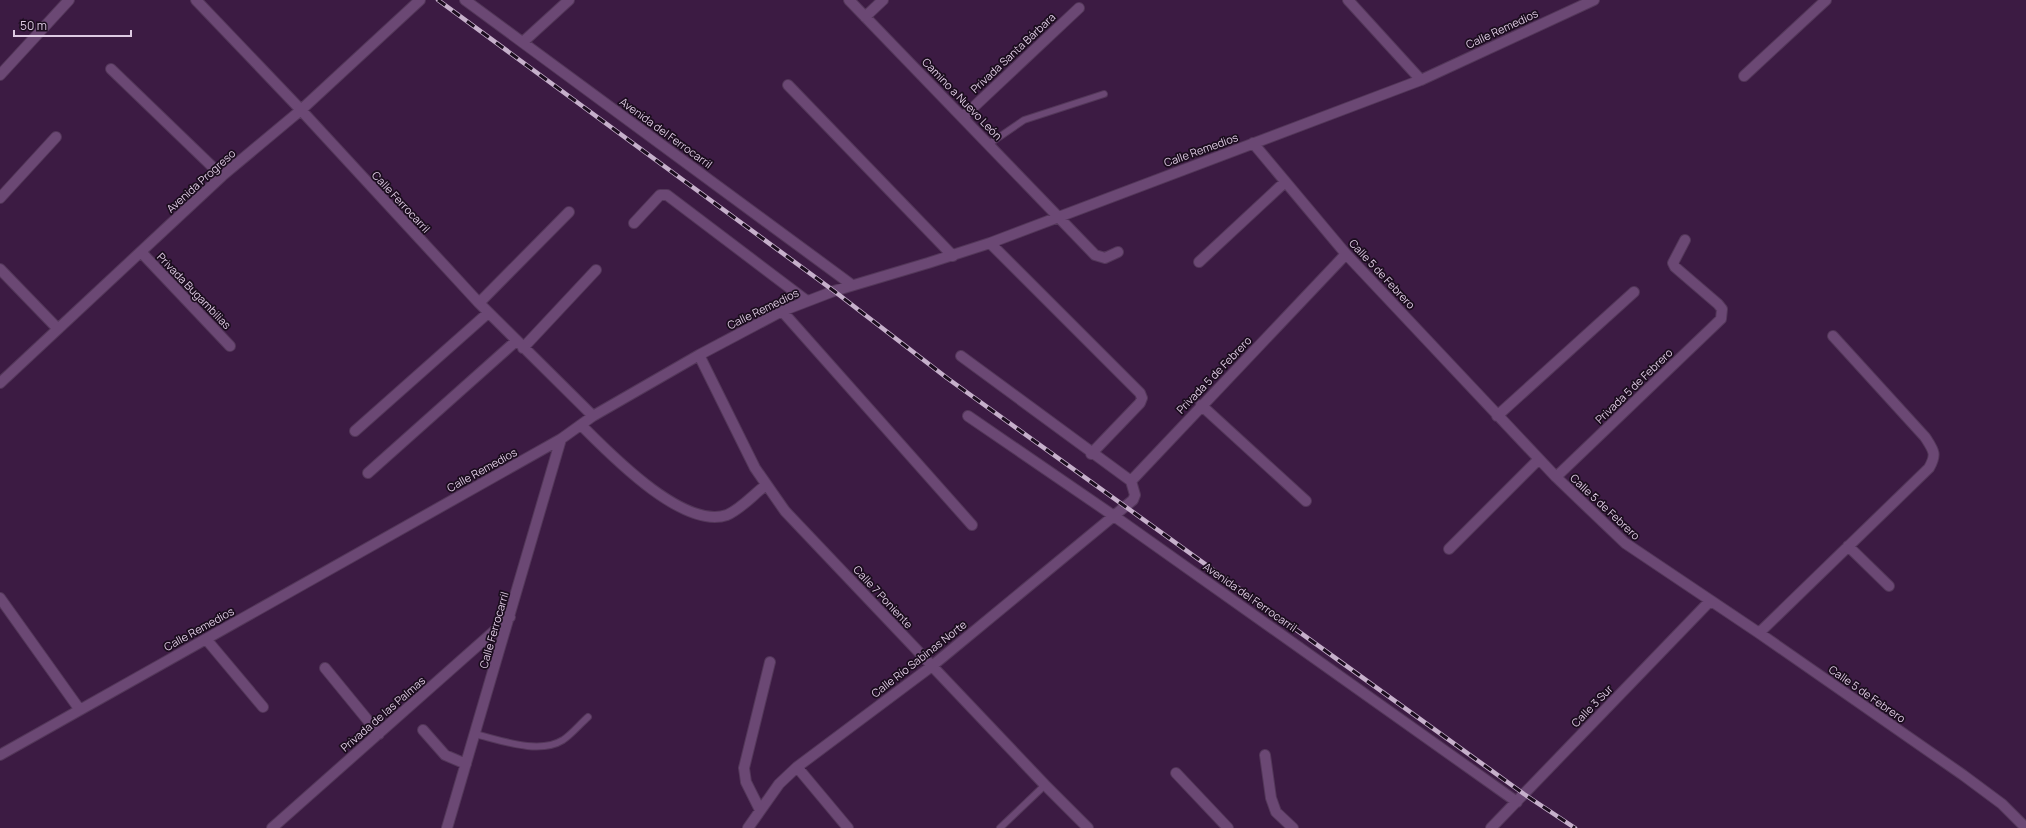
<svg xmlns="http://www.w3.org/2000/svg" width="2026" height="828" viewBox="0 0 2026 828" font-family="Manrope,sans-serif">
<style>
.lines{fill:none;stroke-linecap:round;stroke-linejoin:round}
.service-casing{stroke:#533759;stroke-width:8}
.minor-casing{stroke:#533759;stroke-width:12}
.service{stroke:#6b4874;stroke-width:6}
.minor{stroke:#6b4874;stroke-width:10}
.rail-casing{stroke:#c6b0cb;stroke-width:4.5}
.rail{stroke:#1b0d1e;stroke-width:3;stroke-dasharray:9;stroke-linecap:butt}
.labels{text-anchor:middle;stroke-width:3.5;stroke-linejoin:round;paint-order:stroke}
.street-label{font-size:11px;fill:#decae3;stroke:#1b0d1e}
</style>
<rect width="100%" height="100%" fill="#3c1b43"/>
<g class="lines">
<defs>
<path id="service" d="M989,144l35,-24 80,-26
M475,734c25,6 64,21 88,6 9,-6 17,-16 25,-23
M1000,828l45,-43"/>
<path id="minor" d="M196,0l105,110 178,193 114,113
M465,0l387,285
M849,0l246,255 10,3 13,-6
M1348,0l73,80
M865,17l18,-17
M523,42l46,-42
M111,69l111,107
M0,75l69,-75
M1744,76l82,-76
M788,85l165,171
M963,117l116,-109
M1253,143l93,111 210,223 69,66 134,90 204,142 39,29 24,24
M0,198l56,-61
M634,223l26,-28h7l140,106
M990,243l150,150 2,5 -2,5 -49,51
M141,252l89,94
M1199,262l86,-80
M0,269l58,60
M479,303l90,-91
M782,311l190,214
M523,348l73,-78
M699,355l56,113 30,43 260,274 43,43
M961,356l170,125
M0,383l222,-207 79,-66 119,-110
M1201,405l105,96
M968,416l146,100 403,286
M1497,416l137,-124
M581,425c29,29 102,105 146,90 14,-6 27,-21 39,-30
M355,431l133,-118
M368,473l148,-132
M1556,477l165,-158 1,-10 -4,-5 -43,-37 -2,-4 12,-23
M1848,546l41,40
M1449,549l90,-90
M0,598l80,112
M1759,633l170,-165c8,-14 5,-17 -4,-31l-92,-101
M206,639l57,68
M325,668l54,66
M423,730l22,25 21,9
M0,755l561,-316 32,-23 106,-61 83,-44 52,-20 94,-28 62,-20 431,-163 173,-80
M1265,755l6,43 5,14 17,16
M797,767l51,61
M1176,773l52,55
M760,810l-14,-28 -2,-14 26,-106
M272,828l238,-211
M447,828l114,-389
M748,828l31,-44 18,-17 135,-101 201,-166 2,-5 -4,-14 215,-227
M1491,828l219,-227"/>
</defs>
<!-- service casing -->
<use href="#service" class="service-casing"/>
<!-- minor casing -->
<use href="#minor" class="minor-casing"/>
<!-- service -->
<use href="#service" class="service"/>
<!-- minor -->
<use href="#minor" class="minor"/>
<defs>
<path id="rail" d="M438,0l396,291 113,87 577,416 51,34"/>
</defs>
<!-- rail casing -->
<use href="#rail" class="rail-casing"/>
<!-- rail -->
<use href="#rail" class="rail"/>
</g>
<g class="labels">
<!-- street labels -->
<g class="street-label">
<text transform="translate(1502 29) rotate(-25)" y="4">Calle Remedios</text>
<text transform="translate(1013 53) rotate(-43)" y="4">Privada Santa Bárbara</text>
<text transform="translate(962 99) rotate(46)" y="4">Camino a Nuevo León</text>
<text transform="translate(666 133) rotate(36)" y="4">Avenida del Ferrocarril</text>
<text transform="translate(1201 150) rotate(-20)" y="4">Calle Remedios</text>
<text transform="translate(201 181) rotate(-42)" y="4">Avenida Progreso</text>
<text transform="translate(401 202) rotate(47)" y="4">Calle Ferrocarril</text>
<text transform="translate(1382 274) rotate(47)" y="4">Calle 5 de Febrero</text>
<text transform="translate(194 291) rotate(46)" y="4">Privada Bugambilias</text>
<text transform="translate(763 309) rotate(-26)" y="4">Calle Remedios</text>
<text transform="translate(1214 375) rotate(-46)" y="4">Privada 5 de Febrero</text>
<text transform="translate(1634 386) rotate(-44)" y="4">Privada 5 de Febrero</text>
<text transform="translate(482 470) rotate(-29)" y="4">Calle Remedios</text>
<text transform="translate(1605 507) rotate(43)" y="4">Calle 5 de Febrero</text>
<text transform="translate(883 597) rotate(47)" y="4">Calle 7 Poniente</text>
<text transform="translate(1250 597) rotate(35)" y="4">Avenida del Ferrocarril</text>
<text transform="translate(199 629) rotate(-29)" y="4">Calle Remedios</text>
<text transform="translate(494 630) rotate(-74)" y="4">Calle Ferrocarril</text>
<text transform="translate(919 659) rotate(-38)" y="4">Calle Río Sabinas Norte</text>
<text transform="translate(1867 694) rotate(35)" y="4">Calle 5 de Febrero</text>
<text transform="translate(1592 706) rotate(-46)" y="4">Calle 3 Sur</text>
<text transform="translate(383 714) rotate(-41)" y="4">Privada de las Palmas</text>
</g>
</g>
<!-- scale -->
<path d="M14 30v6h117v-6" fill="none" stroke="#decae3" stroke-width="2"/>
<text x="20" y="30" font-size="12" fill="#decae3" stroke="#1b0d1e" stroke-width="3" paint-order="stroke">50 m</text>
</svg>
